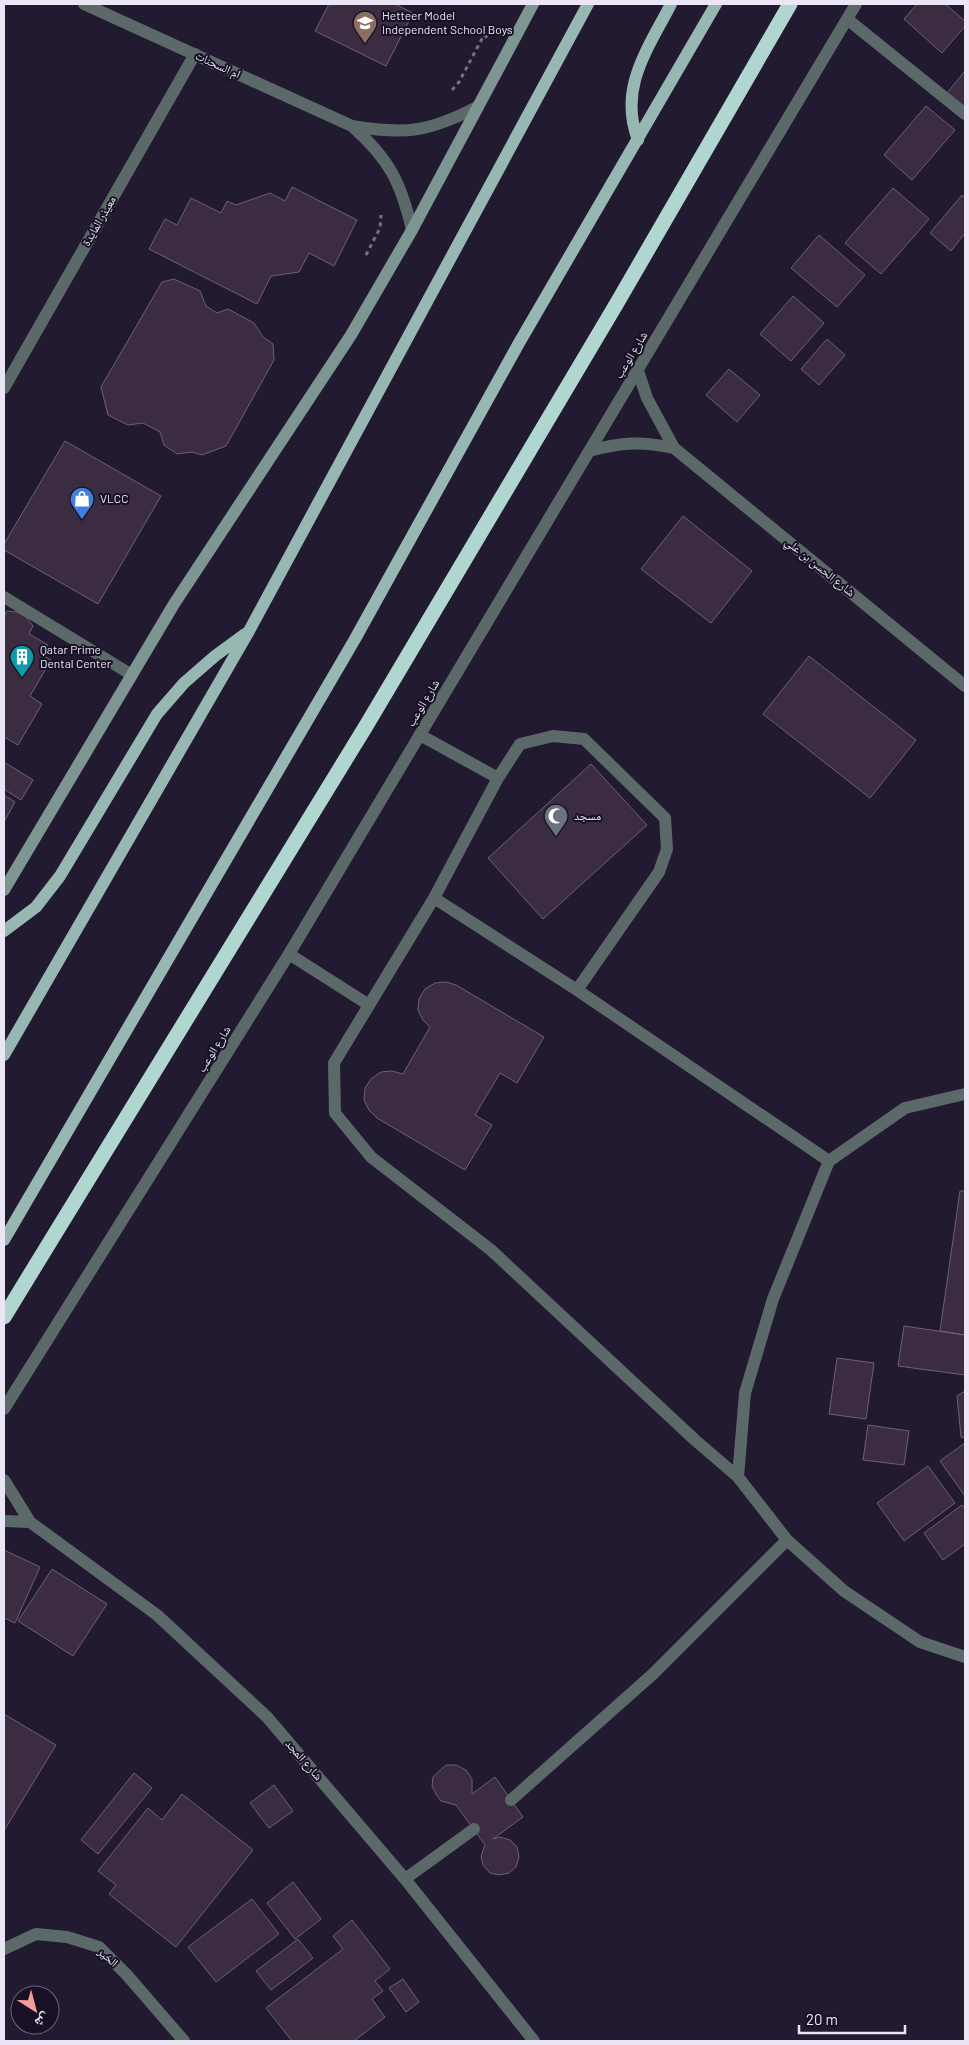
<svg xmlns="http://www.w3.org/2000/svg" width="969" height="2045" viewBox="0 0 969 2045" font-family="Barlow,'Noto Naskh Arabic',sans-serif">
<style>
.building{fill:#3b2c41;stroke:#705f76}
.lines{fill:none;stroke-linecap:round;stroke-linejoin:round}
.path{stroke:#767083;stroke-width:3;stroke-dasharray:4 4;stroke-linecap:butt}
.lane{stroke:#5b6a68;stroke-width:12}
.street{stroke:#5b6a68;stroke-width:12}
.secondary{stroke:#7d9692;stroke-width:12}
.primary{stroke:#97b7b2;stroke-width:12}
.highway{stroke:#afd6cf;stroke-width:15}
.labels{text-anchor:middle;stroke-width:4;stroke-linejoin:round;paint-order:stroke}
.poi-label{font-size:12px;fill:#eae6f6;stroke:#181126;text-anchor:start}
.street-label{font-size:12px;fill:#eae6f6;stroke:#181126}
</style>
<rect width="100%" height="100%" fill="#211a30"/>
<!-- building -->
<path class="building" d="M329,4h66l18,9 -27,53 -71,-35z
M917,4h28l20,17v5l-23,27 -38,-34z
M965,71v34l-1,2 -17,-14z
M926,106l29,24 -43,50 -28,-25z
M292,187l65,33 -23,46 -25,-13 -10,19 -28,4 -14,28 -108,-55 16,-30 12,6 14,-27 30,15 6,-12 9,4 34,-12 15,8z
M893,188l36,31 -48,55 -36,-31z
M962,195l3,3v35l-14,18 -21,-18z
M819,235l46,40 -28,32 -46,-39z
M174,279l26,12 6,15 11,7 11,-4 26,14 9,14 10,7 1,16 -48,86 -24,9 -10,-3 -15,2 -13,-9 -4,-13 -17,-9 -15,2 -20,-10 -7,-28 61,-105z
M793,296l31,27 -33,38 -31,-27z
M827,339l18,16 -26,30 -18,-16z
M729,369l31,26 -23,27 -31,-27z
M65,441l96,55 -63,108 -94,-54v-6z
M683,516l69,55 -41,52 -70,-54z
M7,611l10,1 10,6 6,8 -4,8 19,11 -6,10 9,5 -21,36 12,8 -24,41 -14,-8v-120z
M809,656l107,84 -46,58 -107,-84z
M4,762l29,18 -12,20 -17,-11z
M591,764l56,61 -104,94 -55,-61z
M4,795l11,7 -11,20z
M446,982l10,3 88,52 -27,46 -17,-10 -25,42 17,10 -27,45 -88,-52 -8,-8 -5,-10 1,-12 6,-9 10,-7 11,-1 11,3 27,-47 -7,-7 -5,-10 1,-11 6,-10 10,-6z
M960,1191h5v144l-25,-4z
M904,1326l61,9v40l-67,-9z
M837,1358l37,5 -8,56 -37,-5z
M965,1391v47l-4,-1 -4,-41z
M868,1425l41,6 -5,34 -41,-5z
M965,1443v53l-25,-35z
M928,1466l27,37 -51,38 -27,-38z
M962,1505l3,4v35l-22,16 -19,-27z
M4,1550l36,17 -25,56 -11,-5z
M52,1569l55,35 -34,52 -55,-35z
M4,1714l52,31 -51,84 -1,-1z
M446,1765h10l10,5 6,9v15l23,-17 28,40 -30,22 7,-2 10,3 7,7 2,10 -3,10 -7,6 -10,2 -9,-2 -7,-8 -2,-9 4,-11 -29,-40 -15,-4 -5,-7 -4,-8 1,-9z
M134,1773l18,15 -54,66 -17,-14z
M274,1785l19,26 -24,17 -19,-25z
M182,1794l71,56 -77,97 -67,-53 7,-9 -18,-14 50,-63 14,12z
M293,1882l28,37 -26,20 -28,-36z
M252,1899l27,35 -63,48 -28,-35z
M352,1920l38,49 -15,12 8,10 -11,8 13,18 -31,24h-62l-26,-33 77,-59 -10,-13z
M298,1939l15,19 -42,32 -15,-19z
M403,1979l16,23 -13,10 -17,-24z"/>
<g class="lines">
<!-- path -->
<path class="path" d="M452,90l7,-8 25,-47 4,3
M366,255l14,-27 1,-13"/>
<!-- lane -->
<path class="lane" d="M4,388l191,-334
M4,597l128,78
M420,735l78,43
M434,898l143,92
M289,954l80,51
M829,1161l-252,-171 82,-118 8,-23 -2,-31 -81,-79 -31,-3 -33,8 -22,34 -64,120 -100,165 1,50 36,44 120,93 204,190 43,37 49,63 57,51 76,51 45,15
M738,1477l7,-84 28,-94 56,-138 76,-53 60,-14
M511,1800l142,-126 134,-134
M405,1879l69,-50"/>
<!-- street -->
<path class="street" d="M84,4l268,122c53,9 77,6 125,-19
M847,19l118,95
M352,126c37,33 49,56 60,104
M638,371l9,27 27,50 291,238
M589,451c33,-9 52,-10 85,-3
M4,1409l285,-455 567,-950
M4,1480l26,42 127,93 110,102 138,162 129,162
M4,1521l26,1
M4,1949l32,-15 31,3 32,10 28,28 57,66"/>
<!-- secondary -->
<path class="secondary" d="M4,890l170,-286 177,-269 61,-105 121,-226"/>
<!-- primary -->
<path class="primary" d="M638,140c-20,-52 10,-91 33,-136
M4,931l32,-24 24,-31 97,-162 27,-31 31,-27 30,-22
M4,1055l245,-424 339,-627
M4,1240l351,-601 164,-296 197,-339"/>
<!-- highway -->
<path class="highway" d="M4,1317l362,-591 251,-423 173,-299"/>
</g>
<!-- icons -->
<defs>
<symbol id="school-pin" viewBox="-11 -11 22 30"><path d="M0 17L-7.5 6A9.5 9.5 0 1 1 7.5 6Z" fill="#8d6e63" stroke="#181126"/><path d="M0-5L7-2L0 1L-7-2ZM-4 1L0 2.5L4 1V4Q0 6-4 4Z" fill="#fff"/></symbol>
<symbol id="shop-pin" viewBox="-11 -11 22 30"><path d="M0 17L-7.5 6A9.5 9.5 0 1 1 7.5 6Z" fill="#3f7fe0" stroke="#181126"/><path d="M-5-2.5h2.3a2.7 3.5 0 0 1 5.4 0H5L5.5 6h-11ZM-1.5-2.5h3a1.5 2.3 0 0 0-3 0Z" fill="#fff"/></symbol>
<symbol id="building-pin" viewBox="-11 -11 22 30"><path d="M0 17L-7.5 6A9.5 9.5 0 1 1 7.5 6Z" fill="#0f9aa8" stroke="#181126"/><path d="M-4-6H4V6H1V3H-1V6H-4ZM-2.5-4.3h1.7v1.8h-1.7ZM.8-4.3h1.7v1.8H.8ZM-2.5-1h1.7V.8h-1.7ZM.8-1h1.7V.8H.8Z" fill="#fff"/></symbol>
<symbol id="mosque-pin" viewBox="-11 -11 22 30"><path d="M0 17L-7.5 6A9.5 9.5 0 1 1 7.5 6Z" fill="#6b7280" stroke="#181126"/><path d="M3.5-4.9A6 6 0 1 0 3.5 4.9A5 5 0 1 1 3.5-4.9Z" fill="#fff"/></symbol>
</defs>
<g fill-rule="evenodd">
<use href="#school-pin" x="351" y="9" width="28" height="38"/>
<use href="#shop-pin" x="68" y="485" width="28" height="38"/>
<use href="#building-pin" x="8" y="643" width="28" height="38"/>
<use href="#mosque-pin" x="542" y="802" width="28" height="38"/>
</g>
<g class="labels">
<!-- poi labels -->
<g class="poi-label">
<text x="382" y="20">Hetteer Model<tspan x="382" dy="14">Independent School Boys</tspan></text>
<text x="100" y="503">VLCC</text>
<text x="40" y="654">Qatar Prime<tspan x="40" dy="14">Dental Center</tspan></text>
<text x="574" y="820">مسجد</text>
</g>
<!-- street labels -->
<g class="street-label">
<text transform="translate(218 65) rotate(25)" y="4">ام السحنات</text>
<text transform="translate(99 221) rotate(-60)" y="4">معيذر المايدة</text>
<text transform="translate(631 355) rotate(-59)" y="4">شارع الوعب</text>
<text transform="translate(820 567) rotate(39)" y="4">شارع الحسن بن علي</text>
<text transform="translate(423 703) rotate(-59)" y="4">شارع الوعب</text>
<text transform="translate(214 1049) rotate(-58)" y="4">شارع الوعب</text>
<text transform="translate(304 1760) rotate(49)" y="4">شارع المجد</text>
<text transform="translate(108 1957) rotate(42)" y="4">الخير</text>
</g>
</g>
<!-- border -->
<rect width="969" height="2045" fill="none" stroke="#eae6f6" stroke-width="10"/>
<!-- north arrow -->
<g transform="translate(35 2010) rotate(144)"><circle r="24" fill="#181126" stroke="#6c6679"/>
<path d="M0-4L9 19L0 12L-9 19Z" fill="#f59b99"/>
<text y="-8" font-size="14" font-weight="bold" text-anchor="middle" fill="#eae6f6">ش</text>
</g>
<!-- scale -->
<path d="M799 2025v8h106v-8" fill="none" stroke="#eae6f6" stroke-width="2.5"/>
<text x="806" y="2025" font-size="15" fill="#eae6f6" stroke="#181126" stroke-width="4" paint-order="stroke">20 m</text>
</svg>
